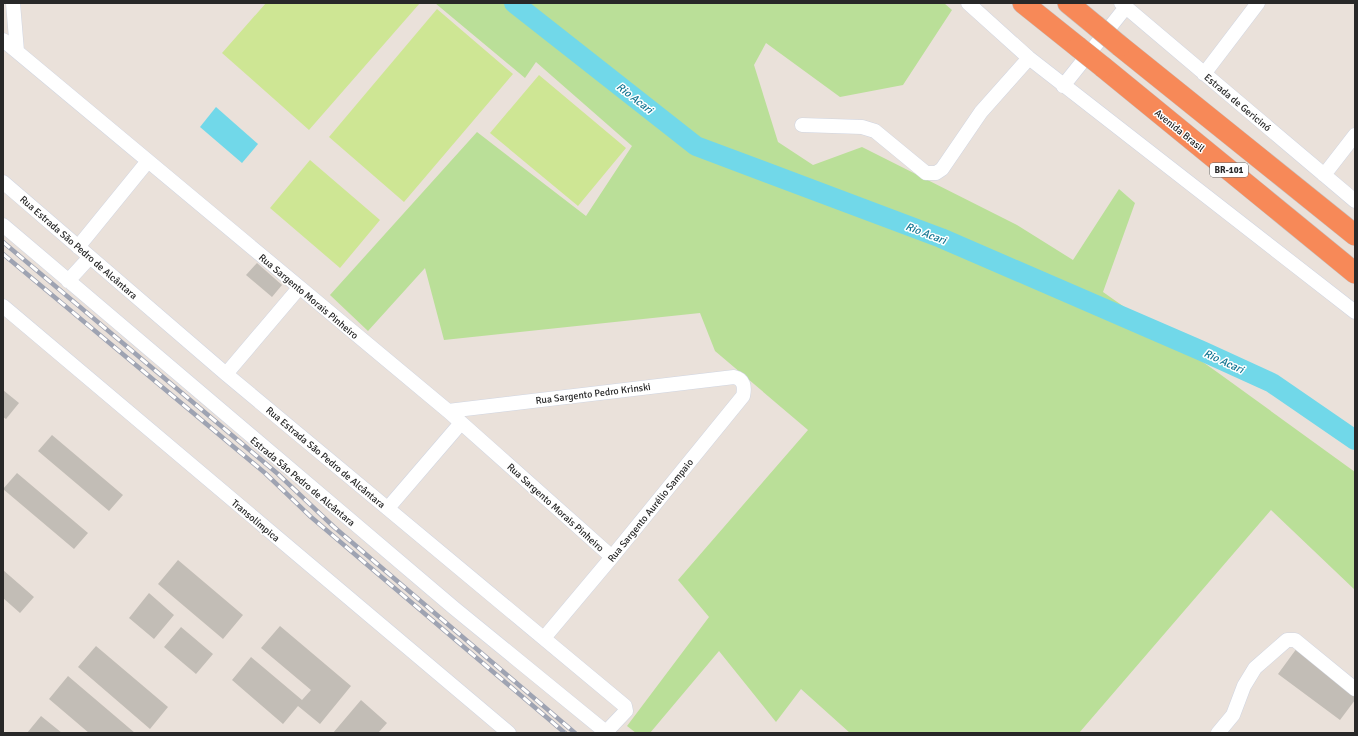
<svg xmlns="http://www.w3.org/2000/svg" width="1358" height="736" viewBox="0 0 1358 736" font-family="Signika,sans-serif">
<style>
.green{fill:#badf98}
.pitch{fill:#cee694}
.water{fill:#71d8e9}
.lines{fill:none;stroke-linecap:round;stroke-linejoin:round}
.river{stroke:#71d8e9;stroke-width:20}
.building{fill:#c2bdb6}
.minor-casing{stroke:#d0d5e1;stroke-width:15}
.highway-casing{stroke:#c3c3c3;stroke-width:22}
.minor{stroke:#fff;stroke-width:14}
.highway{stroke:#f78958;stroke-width:21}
.rail-casing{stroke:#9ea3b2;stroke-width:4.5}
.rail{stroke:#fff;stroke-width:3;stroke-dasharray:9;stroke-linecap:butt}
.highway-bridge-casing{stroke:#c3c3c3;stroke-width:22;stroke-linecap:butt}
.highway-bridge{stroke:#f78958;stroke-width:21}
.labels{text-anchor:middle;stroke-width:3;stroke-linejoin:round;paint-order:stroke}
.shield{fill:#fff;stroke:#686868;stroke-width:1}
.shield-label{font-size:9px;font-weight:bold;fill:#282828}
.street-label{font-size:10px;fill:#282828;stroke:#fff}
.water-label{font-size:11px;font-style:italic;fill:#127692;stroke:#fff}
</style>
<rect width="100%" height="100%" fill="#eae1da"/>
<!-- green -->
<path class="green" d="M435,3h509l8,7 -49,75 -63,12 -74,-54 -12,22 24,77 35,23 49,-18 155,78 56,35 46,-71 16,14 -32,89 114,80 138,100v118l-84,-80 -192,223h-229l-49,-44 -25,33 -57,-71 -69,82h-14l-9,-7 82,-109 -31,-37 130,-150 -93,-79 -15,-38 -256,27 -19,-72 -57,63 -38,-36 147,-163 109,84 46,-70 -96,-84 -11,16z"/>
<!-- pitch -->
<path class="pitch" d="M266,3h154l-111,127 -87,-77z
M437,9l76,65 -109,128 -75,-65z
M539,75l87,73 -48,58 -88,-73z
M310,160l70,60 -40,48 -70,-60z"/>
<!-- water -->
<path class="water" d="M216,107l42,37 -16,19 -42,-36z"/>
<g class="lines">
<!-- river -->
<path class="river" d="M514,3l182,143 245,92 261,113 70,32 83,57"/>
</g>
<!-- building -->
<path class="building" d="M257,263l25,22 -10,12 -26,-22z
M3,390l16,13 -13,16 -3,-2z
M52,435l71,60 -14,16 -71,-60z
M17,473l71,60 -14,16 -71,-60z
M178,560l65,55 -20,24 -65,-55z
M3,570l31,27 -14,16 -17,-15z
M149,593l25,22 -20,24 -25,-21z
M280,626l71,60 -31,38 -22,-18 -15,18 -51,-44 19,-23 51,43 9,-10 -50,-42z
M181,627l32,27 -17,20 -32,-27z
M96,646l72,61 -18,22 -72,-62z
M1297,648l58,44v8l-15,20 -62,-46z
M68,676l67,57h-46l-40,-34z
M361,700l26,23 -9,10h-45z
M41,716l21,17h-35z"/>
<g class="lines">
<defs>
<path id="minor" d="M13,3l4,48
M968,3l61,55 326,254
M1121,3l234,198
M3,40l445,371 164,146
M1204,74l54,-71
M1063,86l63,-79
M802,125l60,2 13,4 51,42h10l6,-4 39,-57 48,-54
M1324,175l31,-40
M3,182l223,192 399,332 1,5 -20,21
M3,225l451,383 153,125
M78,247l70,-86
M68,281l22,-24
M3,306l506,427
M226,374l73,-86
M448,411l286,-34c10,2 11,10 9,19l-131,161 -68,81
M388,508l73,-85
M1218,733l15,-18 11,-29 11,-18 32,-28h8l60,49"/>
<path id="highway" d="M1023,3l55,44
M1068,3l28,23
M1120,46l235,189
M1103,67l252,206"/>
</defs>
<!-- minor casing -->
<use href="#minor" class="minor-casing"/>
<!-- highway casing -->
<use href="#highway" class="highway-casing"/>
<!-- minor -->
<use href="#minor" class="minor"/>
<!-- highway -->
<use href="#highway" class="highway"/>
<defs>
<path id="rail" d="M3,242l275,232 56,53 241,206
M3,254l262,219 46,44 254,216"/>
</defs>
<!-- rail casing -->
<use href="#rail" class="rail-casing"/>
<!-- rail -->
<use href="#rail" class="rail"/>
<defs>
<path id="highway-bridge" d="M1096,26l24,20
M1078,47l25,20"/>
</defs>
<!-- highway-bridge casing -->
<use href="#highway-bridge" class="highway-bridge-casing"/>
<!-- highway-bridge -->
<use href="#highway-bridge" class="highway-bridge"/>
</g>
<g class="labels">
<!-- shield labels -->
<rect class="shield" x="1210" y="163" width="38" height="14" rx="3"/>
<g class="shield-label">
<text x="1229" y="173">BR-101</text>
</g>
<!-- street labels -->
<g class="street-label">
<text transform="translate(1238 102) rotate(40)" y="4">Estrada de Gericinó</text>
<text transform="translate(1180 130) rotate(39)" y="4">Avenida Brasil</text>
<text transform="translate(79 247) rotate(41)" y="4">Rua Estrada São Pedro de Alcântara</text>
<text transform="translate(309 296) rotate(40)" y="4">Rua Sargento Morais Pinheiro</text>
<text transform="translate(593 393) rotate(-7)" y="4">Rua Sargento Pedro Krinski</text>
<text transform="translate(326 457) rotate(40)" y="4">Rua Estrada São Pedro de Alcântara</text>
<text transform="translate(303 481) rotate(40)" y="4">Estrada São Pedro de Alcântara</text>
<text transform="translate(556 507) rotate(42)" y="4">Rua Sargento Morais Pinheiro</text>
<text transform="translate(650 510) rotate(-51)" y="4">Rua Sargento Aurélio Sampaio</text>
<text transform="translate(256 520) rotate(40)" y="4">Transolímpica</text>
</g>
<!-- water labels -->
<g class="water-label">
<text transform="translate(635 98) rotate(38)" y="4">Rio Acari</text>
<text transform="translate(926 233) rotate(21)" y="4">Rio Acari</text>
<text transform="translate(1224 361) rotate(25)" y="4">Rio Acari</text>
</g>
</g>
<!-- border -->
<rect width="1358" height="736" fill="none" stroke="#282828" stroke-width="8"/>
</svg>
